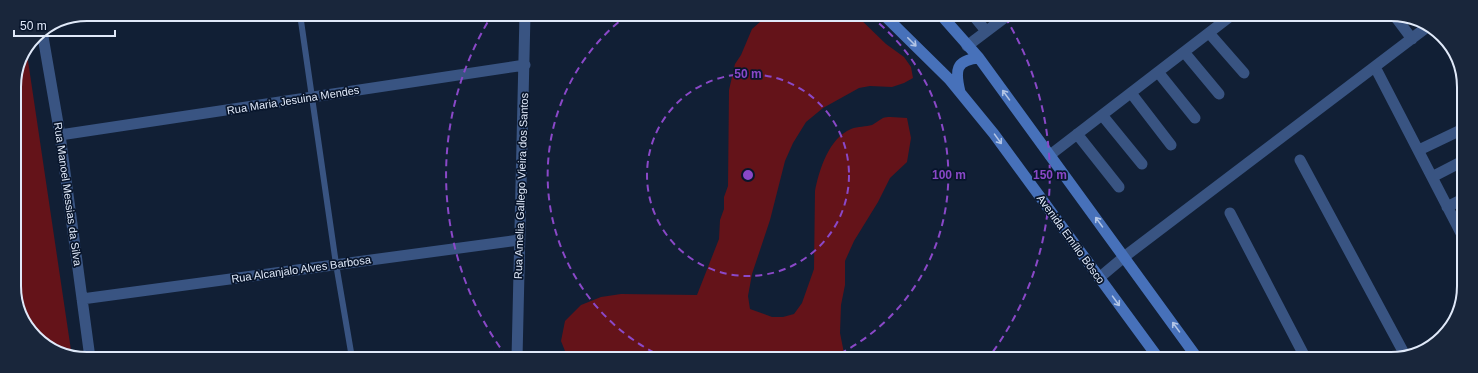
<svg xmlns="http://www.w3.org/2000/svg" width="1478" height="373" viewBox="0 0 1478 373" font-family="Helvetica,sans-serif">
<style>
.green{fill:#641319}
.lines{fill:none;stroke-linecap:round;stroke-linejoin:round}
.service{stroke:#395482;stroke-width:6}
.minor{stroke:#395482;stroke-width:11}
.secondary{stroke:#4771ba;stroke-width:11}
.oneway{stroke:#b2c5e6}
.ring{fill:none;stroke:#8a48c8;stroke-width:2;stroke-dasharray:7 5}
.labels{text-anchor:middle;stroke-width:3.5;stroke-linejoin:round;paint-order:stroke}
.street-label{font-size:11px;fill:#e0e9f9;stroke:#08152b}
.rim{fill:none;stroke:#e0e9f9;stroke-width:2}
.centre{fill:#8a48c8;stroke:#08152b;stroke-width:2}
.ring-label{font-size:12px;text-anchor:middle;font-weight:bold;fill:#8a48c8;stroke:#08152b;stroke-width:3.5;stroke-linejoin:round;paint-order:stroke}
</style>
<rect width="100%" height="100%" fill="#111f35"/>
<!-- green -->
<path class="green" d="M763,15h93l30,29 18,13 7,10 2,11 -9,5 -12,4 -22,-1 -11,2 -36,20 -17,14 -13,21 -8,18 -15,59 -18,54 -4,22 2,13 22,8h11l11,-3 8,-11 12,-34 1,-78c4,-21 14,-53 36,-62 7,-3 15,-2 21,-4 4,-2 7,-5 11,-7 6,-2 17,0 24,0l4,20 -4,24 -17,16 -12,24 -24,39 -9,20v24l-4,20 -1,28 5,25h-283l3,-7 -4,-10 4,-20 16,-16 20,-8 20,-3 76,1 22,-56 1,-19 4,-11v-12l4,-11 1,-96 6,-26 6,-9 11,-26 8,-7z
M27,54l45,303 -37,-20 -20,-37 -1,-217z"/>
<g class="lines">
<!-- service -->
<path class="service" d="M300,14l36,250 16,94"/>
<!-- minor -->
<path class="minor" d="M973,15l13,16
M1394,15l18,24
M42,31l18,104 30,223
M1209,33l35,40
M967,46l41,-31
M1184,52l35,42
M1375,67l88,170
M1158,72l37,46
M1131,93l40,52
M1102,115l40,49
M1077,134l42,53
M60,135l465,-70
M1419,150l44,-21
M1050,155l182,-140
M1300,160l105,195
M1432,177l31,-16
M1447,207l16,-8
M1230,213l76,146
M1099,278l25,-21 303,-230
M82,299l437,-59
M517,358l8,-344"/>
<!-- secondary -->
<path class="secondary" d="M884,15l65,64 45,55 165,225
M941,15l38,43 219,301
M960,92c-5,-21 -5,-32 19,-34"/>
</g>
<!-- one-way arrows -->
<defs><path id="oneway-shaft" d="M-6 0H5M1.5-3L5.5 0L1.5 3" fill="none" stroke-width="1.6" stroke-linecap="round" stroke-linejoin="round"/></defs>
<g class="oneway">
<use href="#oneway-shaft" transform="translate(912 42) rotate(45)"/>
<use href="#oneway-shaft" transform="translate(1006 95) rotate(-126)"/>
<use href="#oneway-shaft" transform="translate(998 139) rotate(54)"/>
<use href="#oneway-shaft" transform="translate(1099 222) rotate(-126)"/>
<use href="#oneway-shaft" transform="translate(1116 301) rotate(54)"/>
<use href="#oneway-shaft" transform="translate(1176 327) rotate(-126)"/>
</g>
<!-- distance rings -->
<g class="ring">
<circle cx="748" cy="175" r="101"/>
<path d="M665 358A201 201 0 0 1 626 16M870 16A201 201 0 0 1 831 358"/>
<path d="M507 357A302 302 0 0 1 492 15M1005 17A302 302 0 0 1 989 357"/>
</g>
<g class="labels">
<!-- street labels -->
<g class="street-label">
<text transform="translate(293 100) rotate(-9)" y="4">Rua Maria Jesuina Mendes</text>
<text transform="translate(521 186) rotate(-88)" y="4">Rua Amelia Gallego Vieira dos Santos</text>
<text transform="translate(68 194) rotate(82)" y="4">Rua Manoel Messias da Silva</text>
<text transform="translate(1071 239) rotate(54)" y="4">Avenida Emílio Bôsco</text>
<text transform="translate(301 269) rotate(-8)" y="4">Rua Alcanjalo Alves Barbosa</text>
</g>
</g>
<!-- crop -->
<path d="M0 0H1478V373H0ZM87 21H1391A66 66 0 0 1 1457 87V286A66 66 0 0 1 1391 352H87A66 66 0 0 1 21 286V87A66 66 0 0 1 87 21Z" fill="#19263b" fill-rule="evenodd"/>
<path class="rim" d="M87 21H1391A66 66 0 0 1 1457 87V286A66 66 0 0 1 1391 352H87A66 66 0 0 1 21 286V87A66 66 0 0 1 87 21Z"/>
<circle cx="748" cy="175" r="6" class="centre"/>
<g class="ring-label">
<text x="748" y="78">50 m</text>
<text x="949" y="179">100 m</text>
<text x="1050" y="179">150 m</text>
</g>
<!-- scale -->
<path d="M14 30v6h101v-6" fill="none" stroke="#e0e9f9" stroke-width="2"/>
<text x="20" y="30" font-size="12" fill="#e0e9f9" stroke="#08152b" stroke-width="3" paint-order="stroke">50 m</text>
</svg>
